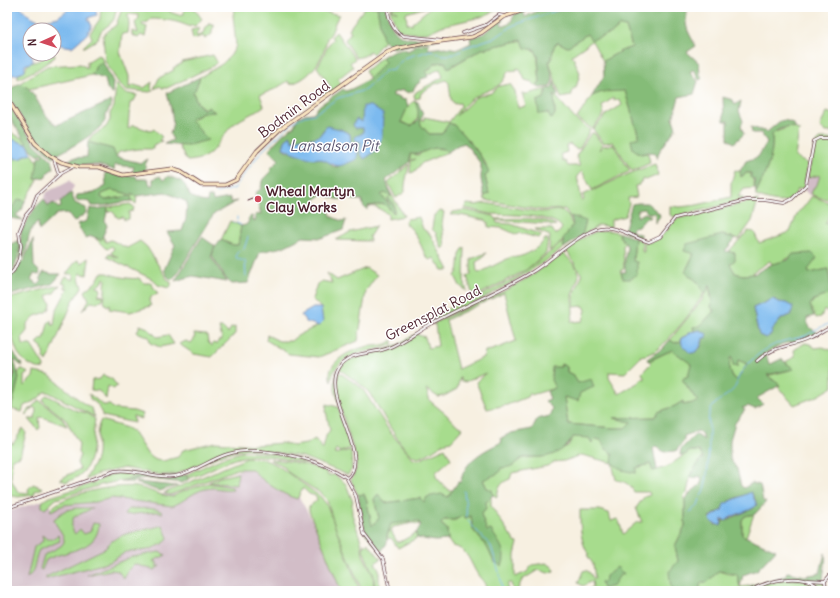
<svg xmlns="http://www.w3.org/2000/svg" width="840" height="598" viewBox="0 0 840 598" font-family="Delius,sans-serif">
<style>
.industrial{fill:#d2bdc7}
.green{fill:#a7dc8d;stroke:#787e5c;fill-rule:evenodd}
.forest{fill:#85bc78;stroke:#686e52;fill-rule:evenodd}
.water{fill:#7bbaef;stroke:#626c8d}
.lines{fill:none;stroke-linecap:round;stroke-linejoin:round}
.stream{stroke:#7bbaef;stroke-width:1}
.street-casing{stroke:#643e46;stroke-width:3.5}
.secondary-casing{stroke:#643e46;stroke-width:4.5}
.street{stroke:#fff;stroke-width:2}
.secondary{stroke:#fbe7c3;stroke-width:3}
.rail{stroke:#4a1f2b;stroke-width:1}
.poi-dot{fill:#d1495b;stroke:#fff;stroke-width:1.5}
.labels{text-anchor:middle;stroke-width:3;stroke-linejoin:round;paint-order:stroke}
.street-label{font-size:14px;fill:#4a1f2b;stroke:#fff}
.poi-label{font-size:14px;font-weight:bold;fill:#4a1f2b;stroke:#fff;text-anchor:start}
.water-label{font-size:15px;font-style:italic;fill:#5b5570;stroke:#fff}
</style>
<rect width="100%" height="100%" fill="#fff"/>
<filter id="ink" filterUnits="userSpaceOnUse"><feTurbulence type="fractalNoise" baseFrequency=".025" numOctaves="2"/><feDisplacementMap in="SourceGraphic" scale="8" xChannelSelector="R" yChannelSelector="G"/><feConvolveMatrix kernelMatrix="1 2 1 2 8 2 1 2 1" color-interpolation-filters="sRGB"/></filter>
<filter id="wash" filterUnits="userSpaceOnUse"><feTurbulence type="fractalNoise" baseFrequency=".012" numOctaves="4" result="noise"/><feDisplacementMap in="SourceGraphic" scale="16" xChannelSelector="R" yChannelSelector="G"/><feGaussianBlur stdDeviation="0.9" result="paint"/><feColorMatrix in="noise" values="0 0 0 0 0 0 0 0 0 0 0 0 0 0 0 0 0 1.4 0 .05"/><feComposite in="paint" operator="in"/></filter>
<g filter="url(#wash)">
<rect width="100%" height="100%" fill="#f7f0e1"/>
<!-- industrial -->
<path class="industrial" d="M820,174l-3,11 -7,11 -6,-6 4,-12z
M70,180l4,6 -3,7 -11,9 -12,4 -4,-7 3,-7z
M250,465l46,27 57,99h-346v-79l37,-12 8,9 58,-17 77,3z"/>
<!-- green -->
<path class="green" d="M101,7h16l-3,12 -3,4 -10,8 -3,8 -13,8h-2l9,-9 -2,-5 10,-14z
M126,7l21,3 3,-3h19l1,5 8,3 6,-1v-6l9,-1 9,12 -7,7 -4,-1 -1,2c-12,-6 -26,-8 -39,-8l-3,3 -5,1 -1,2 5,2 -2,10 -4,-2 -3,3 -6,-3v-4l6,2 -3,-10 4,-5 -1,-3 -10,-1 1,11 -1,8 -6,1 -2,18 9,24v12l5,-3 10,3 8,-6 -1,6 2,2 -3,2 -25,-2 -8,-9 -12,-20 -2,-26 13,-10 5,-14z
M236,7h64v7l10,-5 30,6c-8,8 -5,17 -13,23 -3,20 -16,41 -37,46l-2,-3 -13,8 -15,6 4,11c-9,7 -21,11 -30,18 -18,16 -18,36 -47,37l-8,-15 4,-1 7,-26 4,-1 9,-5 11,-2c-13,-2 -17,-6 -21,-19l2,-2 5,-13 22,-13 9,-9 5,-9 -3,-31z
M365,7h12l7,34 -11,13 -3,-3 -6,5 -8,2 -11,-18 6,-8 -2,-3z
M390,7h37l-21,6 1,10 5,2v-2l19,-16h73l-23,10 -39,9 -15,7h-16l-14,-4 -7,-20 8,3z
M209,23l6,2 -3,5v4l-7,5 -2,-3 -10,3 -2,-9 9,-2 -4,6 1,2 6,-2 2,-7 3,-1z
M620,26l6,1 6,20 -11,4 -18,10 -11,-20 -20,14 8,18 -4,15h-2l-3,8 -10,2 -12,-37h2l3,-15 4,-4 9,5 20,-13 25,-1z
M336,32l19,27 -5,4 3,4 -15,12 4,6 -9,6 -9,4 -2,-4h8l1,-4 -14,-20c6,-8 10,-23 16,-28l-2,-2z
M523,40l2,6 12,6 3,31 -4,3 -4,-4 -7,-2 -5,-11 -3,-1v2l-9,1c-8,19 -15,16 -32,25 -9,5 -15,13 -20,20l20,-19 15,-4 8,-7 11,-2 5,7 3,17 8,-2 -4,-13 4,1 21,-5 -3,9 -3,2 7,13 7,1 -1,-20 21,25 15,11 -10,18 -4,1 -6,-5 -4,2 1,6 -6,2 2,8 2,-1 3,5h12l-4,-10 15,-23h3l8,11 -3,6 4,-4 10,-2 17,27 -38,19 -10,-19 -5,5 5,25 2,-1 -1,-5 48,-22 24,-9 3,11 -12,5 -3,-1v2l-4,2v2l-4,1 2,11 -9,1 1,6 -4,12 -14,4v7l-12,-2 -17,11 -17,-27 -24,1 -56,-10 -1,-4 5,-2 -4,-18 1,-12 -11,-16 -21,-23 -5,-2 -7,11h-13l-8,-9 -1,-4 4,-1v-3l25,5 12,-16 -1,-3 -6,1 -3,-5 -2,-16 -3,-3 -11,4 -14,9 -1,5 -5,1 -1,-4 2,-3 27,-15 -3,-8 -13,6 -1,-3 10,-9 9,-1 4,6 33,-19z
M54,53l1,4 -17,12 -20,10v-4l7,-5 3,-6 12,-4 5,-5z
M98,55l3,1 2,6 -7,4 -4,9 -63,14 -9,-6 27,-17 33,-2 7,4v-6z
M213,55l4,7 -4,4 -46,22h-5l-2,-2 -6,3 5,-11 15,-8 -1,-2 8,-4 1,-2z
M382,57l3,5 -15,17 -5,-8z
M116,84l9,9 12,2 -3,6 -4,2 -2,26 5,-4 18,6 3,-2 8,8 -3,3 3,1 -9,4v4h-14l-20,3 -3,5 -4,-8 -24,-7 3,-5 15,-10 4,-7v-7l4,-6z
M620,90l5,1 14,46 2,17 7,-1 2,10 -18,8 -19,-29 -10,1 -10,-14 14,-15 15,-9 -3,-6 -5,2 -1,-3 -11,8 2,8 -12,15 -15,-11 15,-22 10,-4z
M414,101c8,7 6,19 -3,25l-10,-4 7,-16z
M827,112l6,2v18h-8l-5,-6z
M790,127l9,3 -4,27 13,7 -5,25h-6c-6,20 -27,12 -41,7v-3c9,-19 18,-36 16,-58l3,-3z
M10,132l16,8 2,5 -20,-6 1,7 6,13 17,-6c8,13 7,10 3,26l3,1 -13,21 -6,-2 -12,14v-80z
M820,139h13v62c-9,-4 -11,-1 -22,-7l3,-7 3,-2 3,-10 -12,3v-3l7,-31z
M430,148l14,1 4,3 -26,11 -8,9 -4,1 1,-12 5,-2 -6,1v-6l8,1z
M409,164c-1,10 -5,18 -4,28l-9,6 -8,-15z
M735,170l5,1 1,6 5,-4h5l4,15 -11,1 -6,8h4l2,3 -70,17 -4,-2v-9l10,1 17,-2 34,-8v-14z
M112,190l25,6 -1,8 -4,-3 -2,-5 -25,4 -4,-3 1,-3z
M389,190l15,26 -16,3v-5l-12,-7 -8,-1 16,-2 10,9v-8l-3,-2 -2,2 -8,-10 4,-2 6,3z
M812,196l21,8v4l-8,16 8,-3 -3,13 3,1v81l-9,-6 -3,7 -5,1 -6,-13 4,-5 18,-7 -4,-24 -19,4 -5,-20c-12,0 -19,10 -32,11l-2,-3 -17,11 1,2 -11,1 -8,-2 -5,-9 5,-11 -7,-1 20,-21 6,1 5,11 31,-11 8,-20 5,-4z
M758,200l-6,21 -13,18 -17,-4 -28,19 -9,18 14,11 1,4 4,5c-3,10 -36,49 -45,56 -6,5 -11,7 -19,8v2l-15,15 -16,-1v6l10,16 20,-12 3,-4 3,1 -3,-6 9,-10 -2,-2 23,-11 20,14 -4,12 -6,3 16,23 -15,3v-4l-8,5 -17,6 -2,5 -41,1 16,4 -6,6h-11l-46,-4 -4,-27 14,-14 -5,-8 -6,-3v-5l-6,-3 -6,24 -24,7 -1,-3 -3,5 -20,8 -20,4 -11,-27 10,-9 -21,9 -4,-1 -1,-4 -3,12 -13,7 -6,1 -12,-8 4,12 17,14 6,7 10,6 -12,13c-11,2 -21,14 -33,17 -15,-2 -38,-50 -48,-64 -8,-11 -21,-16 -31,-26l9,-8 48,-14 21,-13 1,2 7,2 3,11 10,-2 -3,-22h-3l72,-33 29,-16 30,-23 13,15 3,9 -7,19 1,18 -2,9 12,-1 3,-11 -2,-4 -10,1v-12l8,-20 -16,-25c19,-13 30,-25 54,-17l-1,3 6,7 -2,3 1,23 -4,2 4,8 9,-18 2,-23 7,3v11h2v-10h7l9,-4 16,-19zM504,293l12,48 -24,9 -7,1 -1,6 -26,12 -12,-49z
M485,203l56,9 20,-2 7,6 5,10 -10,13v2l-14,10 1,-15 -16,-7h18l3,5h3l4,-6c-7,-14 -56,-13 -71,-14 -9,-1 -18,-5 -27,-6l3,-4 9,1z
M130,204l4,3 -1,4 -4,1v7l-5,1 -1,-3 -5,1 -6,-7 -5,1 1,-5z
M465,210l29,6 2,3c15,0 47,-3 60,6l-6,1 -1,-2 -53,-4 1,3 14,1 31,11 -4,3 -19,-5 -2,2 -15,-7 -14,-1v-5l-3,-2c-12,-1 -21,-6 -34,-5l2,-3z
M440,211l4,1 -2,12 3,23 -3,2 -6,-16 -4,-4 2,-14z
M419,217l4,12 7,5 19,36h-7l-8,-12 -4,2 -3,-2c-6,-11 -10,-26 -22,-35l2,-4z
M230,221l11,5 -3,19h-5l-12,-5z
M376,226l-7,11 1,4 -34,-1 14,-8z
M102,235l4,7 5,-2 16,8 13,-7 7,6 20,32 4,3v4l-2,2 -11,-3 -6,-6 -45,-22 2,-3 10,4 -8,-5 3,-5 -3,-2 -3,3 -3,-1 -10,-10 6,2z
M545,239h3l-2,14 -20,17 -46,24 -5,1 -3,-2 -5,-17 4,-2v-15l15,-6 -3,5 -7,4 1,10 2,1 32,-16c10,2 28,-8 34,-18z
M563,242l1,6c-42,30 -90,59 -138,75l10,-9 25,-11 6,-5 15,-3 38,-20z
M465,247l-1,34 3,10 -7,-5 -5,-10c8,-9 0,-21 10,-29z
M88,258l1,2 -2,15 -7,-2 -1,5 3,9 -9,14 -26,61 -3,-4 -2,-11 -5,-4 5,-4 2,1 4,-17 3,-3 1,5h2l2,-14 12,-23h-3v-4l-3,-1 4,-6 7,3 1,-2 -2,-4h-6l11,-14 5,3z
M366,268l11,7 -11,16 -8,50 -39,16 -30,-3 -23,-14 1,-5 12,6h12c9,-9 22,-11 32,-19l-2,-14 -9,-9 5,-15 5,-3 10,2 -5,-10 10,7z
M101,273h7c5,3 25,7 31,5l5,5h7l7,11 -6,2 -3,5 2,5 -21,6 -21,-3 1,-5 -3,2 -3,-4c2,-8 0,-14 2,-22l-2,-2 -1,4 -7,5 4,1 1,3 -3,4 6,1 -1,3 -6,4 -6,-1 -9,9 7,-11 -4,-9 12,-10z
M709,284l4,28 -13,14 -7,1 1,4 -13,7v3l-6,2 -5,-3 32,-40z
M60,285l-6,8 -7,3 4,8 -1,4 -3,4 -12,4 -8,8v7l-5,6 1,8h8l13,21v2c-9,3 -24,-9 -27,-17 -6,-14 -10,-38 -10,-52z
M140,325l8,3 9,9 11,-2 6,9 -14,3 -10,-4 -1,-6 -12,-5z
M235,327v7l-23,23 -18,-3 -15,-10 7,-3 5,2 4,-5 -1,-4 13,1 1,7 4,4 1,-3 4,1 1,-3 4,-2 -3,-11h4l5,5 3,-5z
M393,340v4c-23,10 -56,6 -62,37 -7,-16 17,-30 30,-33 12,-4 22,0 32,-8z
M805,343l5,1 5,4 8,-1 10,4v36l-15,9 -24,9 -16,-18 2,-1 -14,-10 28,-7 -9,-7 10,-5 -1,-7z
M729,358h3l4,9 2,-7 10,4 -11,16 -5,-2 -1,-6h-2z
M21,369h2l5,4 -4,3v10l9,-9 1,-5 15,3 34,28 8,5 4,9 -47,-25h-4l-6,7 -14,7 -2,6 -11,-3 8,-31 -1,-5z
M337,371l25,17 28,44 23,27 6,1 26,-12 6,11 -15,13v5l12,13h5l-5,7 -24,5 -4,-4 -35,5 -7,-9 -4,6 5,18 -7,9 -5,-25 -3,-8 -6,1 -7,-15 5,-10v-12l-21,-68v-9z
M103,375l9,4 5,7 -3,3 -6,-3 -2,13 -7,-8 -8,-1 1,-10 8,-1z
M89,394l14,11h7l4,4 20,2 9,3 -2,5 -8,-3 1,7 -31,-7 -6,-12 -7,-5z
M47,395l28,15 11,3 9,6c-4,25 2,54 -29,63l-6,-3 20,-10 -3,-6 3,-8 -2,-2 1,-9 -13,-24 -22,-18 -1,-3z
M39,400l23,18 5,8 -25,-9 -3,1 1,10 -2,2 -9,-11h6l1,-10 -3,-2 -6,8 -2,-1z
M327,404l11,3 13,41 -11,4 -4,-3 -2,5 17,-4 1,19 -4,6 -45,-18 -22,-4 -34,-4 -21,4 -50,21 -14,1 -38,-7 -26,6 -12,6c3,-10 10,-16 11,-26 1,-12 -2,-23 4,-34l26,8 6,4 15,23 8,5 7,1 15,-4 5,-7 32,-8 40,3 27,-2 11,3 13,-2 9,-5 8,10 3,-13 4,-6 -4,-19z
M23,428l3,5 -6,23 -8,3 -1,20 7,13 11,1 -1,-4 5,-5 10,4 -8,3 -1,4 -16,2 -11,-2v-56l1,3 5,2z
M581,436l20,4 4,8 31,20 14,-4 3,7 14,-4 23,-16h9l5,7 -4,2 -6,11 -3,2 -4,20 -4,4 2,3v26l-10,20 3,15 -3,5 -4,22 2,3h-86l6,-4 -1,-6 -9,5 -5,-3 5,-12 3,-1 5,4 1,3 3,2 -2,-15 -6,-9 2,-1c-9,-10 -9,-31 -9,-44h19l10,3 2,8 6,-2 2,2 4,13 14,-12h5l-6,-14 8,-11 6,-2 -1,-3h-15c-4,-8 -10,-11 -18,-12l-4,-17 -30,-8 -18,6 -10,1 -7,4 -35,7 -2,6c-9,3 -12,9 -13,18l-4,-2 -1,-5 -5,-2 -4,-8c8,-3 12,-10 19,-13 9,-3 13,-2 20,-9l20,-1 26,-11 5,-9z
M241,452c24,0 50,2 72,12 -22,-3 -48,-11 -71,-7 -18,4 -34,15 -52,21l-5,-3 42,-19z
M247,458l16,1 14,6 44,32 6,8 33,86h-19l-32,-80v-4l8,-7 -1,-4 -7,-2 -6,-6 -6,11c-14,-4 -37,-19 -45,-30h-15l-67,26 -6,-2z
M271,459c19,2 38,5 56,13v3h8l11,9 7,18 -1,1v11l9,27 2,14 10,20 1,16h-12l-28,-67 -7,-24 -7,-7 -31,-20 -7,-8 -12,-5z
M120,472h9l8,5 -36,8 -45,14 -11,10 -3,-2v-5l5,-4 47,-15 15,-8z
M238,473l-2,12 -27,-3 11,-5z
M208,483l24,4 1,2c-10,2 -18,-3 -28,0 -13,3 -21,13 -33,17l-60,-8 -16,4 -32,3 -13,6 -1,-1c13,-17 66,-26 87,-23 12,2 23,9 35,10l9,-5z
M491,497v9l24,36 3,1 -3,12v22l12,-5 5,-7 14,-2 7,4 1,4 -6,2 -10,-3 -16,10 -5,11h-4l-2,-8h-3l-1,8h-21c0,-9 -4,-10 -8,-16 -8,-12 -10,-27 -26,-29l-4,-6 -1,-11 -6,-5 3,-4h11l7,-4 4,2 5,-2 2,14 14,17 7,15 -13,-48 5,-6v-6z
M76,508h17l-19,9c-3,6 -3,12 1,17l5,-5 4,5 6,-2 3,-9 6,1c-1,28 -35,26 -53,36l-4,10 -2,-1 4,-14 17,-9 3,-4c1,-9 -9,-15 -10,-23l10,-8z
M130,509c9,0 27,-3 33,4l-7,-1 -32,3 3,-5z
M754,514l-8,23 -4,-2v-15l3,-4z
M400,521h18l3,4 -8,-2 -20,4 -2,4 6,11h3l16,-9 1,5 -19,10 -7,-10 -4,1 2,-12 2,-3z
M163,525l5,13 -5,6 -15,6 -22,2 -16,10 -64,17v-2l60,-29c9,-17 41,-17 57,-23z
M42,535l5,4h5l6,-4 2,6 -21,9c-5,9 -3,22 -12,28l7,-31 9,-6z
M364,543l2,3 2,-3 13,16 -6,4 4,6v22h-4l-1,-15 -11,-26z
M159,552l7,3 -13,6 5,2 -3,3h5l-6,4 -20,-6 -5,5 -5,10 -6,-8 -7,-1 -24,5 45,-18z
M718,571l11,3h8l3,13 8,-1 4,3 25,-9 16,-1 32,2 1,10h-127l2,-9h7z"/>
<!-- forest -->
<path class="forest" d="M377,7h9c7,37 22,31 53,32l-46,9 -10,-8z
M536,7h20l-3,3 1,2 15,-5h120c-7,16 -1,25 7,39l-9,6 12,11 1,12 2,3 -2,2 -2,-1 -3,-8 -3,-1 -2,3 8,8 -4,13 -15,3 -6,22 3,9 -17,24 -2,7 -2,-6 -6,-1 -8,2 -8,-5 -2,-9 8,-3 -14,-46 -23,1 -10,4 12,-20 -1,-15 18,-10 11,-4 -6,-20 -6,-1 -8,7 -21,7 -4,-6 -20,13 -9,-5 -4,4 -3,15h-2l4,18 -3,8 -11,1 -2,-2 3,-3 -2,-27 -3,-6 -10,-2 -3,-8 -40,9 -34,19 -3,-6 -9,1 -10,9 2,5 -7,2 -2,4 -4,3 -2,5 -5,2 -5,-3 -10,3v3l7,1v2l6,1 2,6 -7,16 10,4 7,-5v-10l-3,-10 3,1 5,13 -3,6 1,4 8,9h13l7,-11 5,2c14,15 27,28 35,48l-4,3 4,18 -5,2 -3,-17v-15l-16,-21 -7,2 -10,7c-13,-11 -24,4 -38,2v8l-24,18 5,17 -6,-4 -4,2 8,10 2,-2 -4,-2 1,-3c6,3 6,9 6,15l-10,-9 -16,2v3h-2l-3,-3 -1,-6h-10l-5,-3c-9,6 -15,-1 -25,-3l-7,6 2,5 12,6 3,6 10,4 4,-1 -3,10 -22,8 -18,-1 -20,10 -23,5 -12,31 -16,1 -5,-4 -15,-24 2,-7 7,-9 12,5h5l3,-19 5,-1 3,-4 -1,-2 3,-3 2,1 -2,2 3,2 2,-1 -1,-5 6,-1 -6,-21 6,-4 1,-8 9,-9 -1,-3 9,-9 -10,-11 14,-15 11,-8 4,-9 7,-3 8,-1 7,-8 23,-16 3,2c17,-6 27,-15 39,-29l-3,-5c8,-5 15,-9 24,-8l1,2 6,-3v-2l16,-3 -1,6 17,-2 13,2 13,-6 -1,-5 13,-4 19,-16 1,2 -2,4 4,2 5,-3 5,-9 11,-4 -2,3 1,4 12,-6zM332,128l8,1 10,5 1,9 -13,24 -6,-1 -2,-4 -11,-4 -6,1 -16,-8h-10l-4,-3 2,-7 5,-6 3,6c4,-1 7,-3 10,-3 8,-1 17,2 20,-8z
M103,62l10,20 -1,13 -5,-7 -2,-9 -13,-4 4,-9z
M200,77l-5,13 -2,2 4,11 6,6 5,-2 7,5 -12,1 -13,6 18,21 -22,6 -22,-2 9,-4 -3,-6c6,-13 0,-28 -3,-41z
M554,81l4,14 -1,1 -3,-2 1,20 -3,5 -2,-1 -2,-5 -9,1 -2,-13 7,-3 3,-9 5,-1z
M20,83c3,2 8,4 10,7 10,12 13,27 27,35l54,-24 1,2 -6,12c3,14 -41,35 -53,42l-16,-14 -30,-48v-4z
M723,97l10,3 2,5 6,-4 -2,10 4,10 -2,5 3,8 -10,9 -6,-4v-18h-4z
M9,105l26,39 17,16 2,8 -7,5 -1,4 -11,2 3,-20 5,-4 -2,-2 -1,3c-8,-1 -27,-34 -33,-43z
M785,120l7,3 4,5c-8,-2 -19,0 -24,7 2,23 -7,38 -16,58l-2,-14 -3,-1v-5h-5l-5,4 -1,-6 6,-10 12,-4 9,-15 -6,-9h-9l-1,-6 16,5 13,-11z
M88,142l25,7 3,8 25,6 7,-4 -3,6 1,5 -14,4 2,-7 -19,-2 -1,5 -15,-5h-24l-8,-3 5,-4 15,-1z
M105,172l14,4h17l1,3h11l2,6h3v-6l7,-3 3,4 2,-1 3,-3 13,5 4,4 5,11 10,5 7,1 1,-5h4l1,4 17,-3 1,4 6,-1 -23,13 -37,60 -6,6 -4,-4 -3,-6 11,-25 -8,-13 15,-1 4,-12 1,-17 -22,-10 -28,4 -25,-6 -10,4 -1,3 4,3 26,-4 1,5c-14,1 -27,6 -40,5l-2,-4 -14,-2 1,-5 17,-2 12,-7z
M71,193l4,10 11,5v5l-12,9 -7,-9 -10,1 -18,17 -1,-10c-14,13 -7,29 -18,40l1,-30 14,-23 9,-9 4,7 6,-3 4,5 3,-1 -1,-5z
M19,199l6,2 -3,9 -6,5 7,5 -14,-2 -2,6v-11z
M638,203h9l12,10 1,3 -5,7v-10h-7l-4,-4 -6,1 -1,7 8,-4 6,3 -1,2h-4l-7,8 -6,1 -1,4 6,3h2l1,4 -17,-7 8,-27z
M108,207l-3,14 2,5 -6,14 -9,-4 -7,2 -8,-14 10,-3 3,-13 6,1z
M571,216l15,5 -4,15 -18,12 -1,-9 10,-14z
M620,233l15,5 -2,23 4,1v12l-6,5h-8l-2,-7h5c-3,-9 0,-16 1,-26l-8,-11z
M722,235l14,3 -11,13 10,2v7l-5,4 5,9 8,2 11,-1 18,-10 16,-4 5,-6 19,-1 5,5 -9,12 1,3 19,-4 4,24 -18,7 -4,5 4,11 -7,2c0,8 4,11 11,15l-17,8 -19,3 -16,9 3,12 12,-6 13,10 -27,6 13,10 -23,13 6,6 -8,5 -7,-3 -6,2 3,2 -10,13 -5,17v19l7,10 4,17 3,2 8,-5 8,2 3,16 3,1 -11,12 -10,2 -3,4v15l34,15 -19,20 -14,5 -3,12 -3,-13c-7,0 -13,-3 -19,-3l-10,11h-7l-2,9h-26l-2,-3 -2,-16 9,-11 -3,-15 10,-20v-26l5,-7 10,-8 2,-5 -2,-4 -6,2 -5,-1 11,-17 3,-2 -4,-7h-9l-5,4h-5l1,-6 14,-14h2l7,5 -2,-6 -4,-3 -14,5v5l-8,10 -12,1 -8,-6 -3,2 4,22 -4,1 -3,-7 -14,4v5l-14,-3 -10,-7 1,-9 -8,-6 -4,-8 -6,-1 -3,4 -3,-5 -16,-1c-6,11 -18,19 -31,20 -6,1 -12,-1 -19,1 -10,4 -5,9 -22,10l-2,5 -16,7 4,8 5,2 1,5 -7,7v6l-5,6 6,17 4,-1c8,13 17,22 11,36l-8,-4 -7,-15 -14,-17 -2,-14 -5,2 -4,-2 -7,4h-11l-3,4 6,5 1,11 -13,1 -18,-3 -1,-5 5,-8 -3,-4 -27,3 -4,11v8l-6,9 -16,-19 -7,-38 6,-1 3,8 5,24 7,-8 -5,-19 4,-5 7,9 35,-5 4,4 3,-5 14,-3 7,3 10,-15h3c2,-21 24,-32 41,-40l-1,-4 10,-5 21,-4 5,-10 13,-3 2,-8 -7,-7 5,-2 -3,-8 8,-3 -4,-8 1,-13h9v-3l6,3v5l6,3 5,8 13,-4 3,8 -14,6 -2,8 -14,-4 4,27 46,4h11l6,-6 -18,-4 43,-1 2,-5 17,-6 8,-5v4l15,-3 -16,-23 6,-3 3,-12 -19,-14 -24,11 -1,-2 15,-10 8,-9 5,3 6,-2c2,6 10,12 17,9 3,-1 4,-7 5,-9l-3,-11 -6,1 -1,-4 7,-1 14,-15 -3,-4 1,-7 -3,-15 -3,9 -6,-7 -1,-4 -14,-11 9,-18 -10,-3 3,-7zM770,300h6l2,2 8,1 5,12 -9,3 -11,13 -13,1 -5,-24zM730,358h2l1,8 4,1 1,-7 9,4 -10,16 -5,-3 -1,-5 -2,-1zM748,494h4l4,7 -2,7 -29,13 -2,-1 -1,4 -7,1 -6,-8 13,-7c7,-12 12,-11 26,-16z
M202,237l13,9 -4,11 16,25 -34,-6 -18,5z
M33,239l1,27 6,6 -1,3 -5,-1 -3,5 7,6 4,-4 -2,-3 4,-6 7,2h10l-9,10 -45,12v-13l12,-19 4,-2z
M19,240c2,14 -3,27 -12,37 3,-10 0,-22 0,-33v2z
M7,343l16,23 -4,-2 -5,-5 5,19 -10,39 1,13 -3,9v-50l4,-18z
M129,472l29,5 27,-2 4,4 -7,4 -39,-5 -10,4h-12l16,-5z
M137,482l40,4 -18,5 -23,-8z
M825,553c2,6 -2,21 -2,28l-28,-3 -18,2 -25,9 -4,-3 37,-10 2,-4 18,4 15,-3z
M617,567l7,7 -4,1 -7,11 -10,3 -2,-7h4l1,-6z"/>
<!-- water -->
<path class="water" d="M14,7h7l6,7 13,7 18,-4 13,-10h24l2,8 -9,3 4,8 -5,8 -15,13 -18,-3v-14h-24v24h2l1,8 -8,3v5c-6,5 -11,6 -18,4v-61z
M363,106h8l12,8c-1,21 1,34 -19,45l-4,-6 1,-11 -6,-2 -1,-3 9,-4v-5h-8l-2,-3 3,-6 6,3z
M327,126l13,3 10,5 1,9 3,1 4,8 -1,7c-24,11 -17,7 -38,-1 -6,4 -29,-8 -36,-10l2,-7 5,-6 3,6 9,-3 8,1 9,-3z
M12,139l16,6 4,8 -3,2h-4l-2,3 -8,1 -6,-13 3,-2z
M773,299l5,3 8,1 7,4 -2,8 -9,3 -11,13 1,3 -6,4 -7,-3 -6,-27z
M313,308h8l2,14 -4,4 -13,-4 -5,-7z
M700,330l7,4v4h-4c-1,7 -5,16 -13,15l-8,-8 -1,-7 7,-3 2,-3z
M751,492l6,13c-8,8 -24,8 -31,16l-4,-2 -1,7 -10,-4 -1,-4 12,-8 2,-6z"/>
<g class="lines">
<!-- stream -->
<path class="stream" d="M463,48l33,-11 18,-12 53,-18
M419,54l12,-4c9,6 20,7 30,1
M246,172l15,-20 33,-31 10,-5 10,-2 24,-16 27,-8 20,-19 8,-1 11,-12 13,-4
M215,193l19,-4 11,-16
M237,217v3
M233,222l3,1
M237,223l4,2
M246,276l-1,-15 -8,-2 -1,-4 2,-4 6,-2 4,-12
M737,381c6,-17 27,-33 44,-39 7,-3 16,-3 24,-6 8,-4 19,-12 28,-13
M464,491l3,26
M701,496c8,-10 8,-51 8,-67 0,-5 -1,-9 0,-15 5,-17 24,-17 28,-31
M690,512l8,-7 2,-6
M468,520l6,8
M476,530l15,16 8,26
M500,574l2,17"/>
</g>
</g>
<g filter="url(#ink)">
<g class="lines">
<defs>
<path id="street" d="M387,7c2,12 5,24 17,29l39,4
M463,33l23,-8 13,-10 5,1
M54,159l5,16
M7,278l7,-8 5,-11 2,-13 -2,-14 7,-17 6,-7 5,-13 24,-22 13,-7
M7,352l3,20 -3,11
M757,361c15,-15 33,-14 51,-22 9,-3 16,-11 25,-13
M347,479l9,17 8,38 19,25 7,32
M7,508l108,-37c20,-3 40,8 60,5 19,-3 35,-17 53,-22 31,-10 93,5 119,24 26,-20 -25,-80 -10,-108 8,-17 29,-16 45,-20 9,-2 17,-7 25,-12 7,-4 15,-10 23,-14 33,-18 69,-32 102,-52 18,-11 49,-40 68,-44 16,-3 34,10 49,14l11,-5 15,-19 72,-18h17l20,3 8,-4 14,-14 8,-44 6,-3h13
M808,580l17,1 8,-9
M825,581l1,10
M750,591c14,-9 38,-15 55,-11 7,1 14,7 20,11"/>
<path id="secondary" d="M7,98l28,45 15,13 11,6 18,5h20l24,8 48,-6 10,3 20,13h24l11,-5 21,-29 23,-22 108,-77 11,-4 28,-5 45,-6 9,-4 22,-16 30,-10"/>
</defs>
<!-- street casing -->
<use href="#street" class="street-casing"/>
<!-- secondary casing -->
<use href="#secondary" class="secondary-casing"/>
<!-- street -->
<use href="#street" class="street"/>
<!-- secondary -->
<use href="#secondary" class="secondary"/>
<!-- rail -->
<path class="rail" d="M248,201l5,-2"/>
</g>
</g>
<!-- markers -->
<circle class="poi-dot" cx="258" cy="199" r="4"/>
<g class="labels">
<!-- street labels -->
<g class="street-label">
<text transform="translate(294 109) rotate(-37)" y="5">Bodmin Road</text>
<text transform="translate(433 313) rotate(-27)" y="5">Greensplat Road</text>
</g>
<!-- poi labels -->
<g class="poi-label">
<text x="266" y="196">Wheal Martyn<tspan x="266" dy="16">Clay Works</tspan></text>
</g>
<!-- water labels -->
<g class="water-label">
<text x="334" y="151">Lansalson Pit</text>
</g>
</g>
<!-- margin -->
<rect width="840" height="598" fill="none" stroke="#fff" stroke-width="24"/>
<!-- north arrow -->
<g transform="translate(42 42) rotate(267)"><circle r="19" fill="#ffffff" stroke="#b7a5aa"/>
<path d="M0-3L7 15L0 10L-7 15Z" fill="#d1495b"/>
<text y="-6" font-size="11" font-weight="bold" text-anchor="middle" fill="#4a1f2b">N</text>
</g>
</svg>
